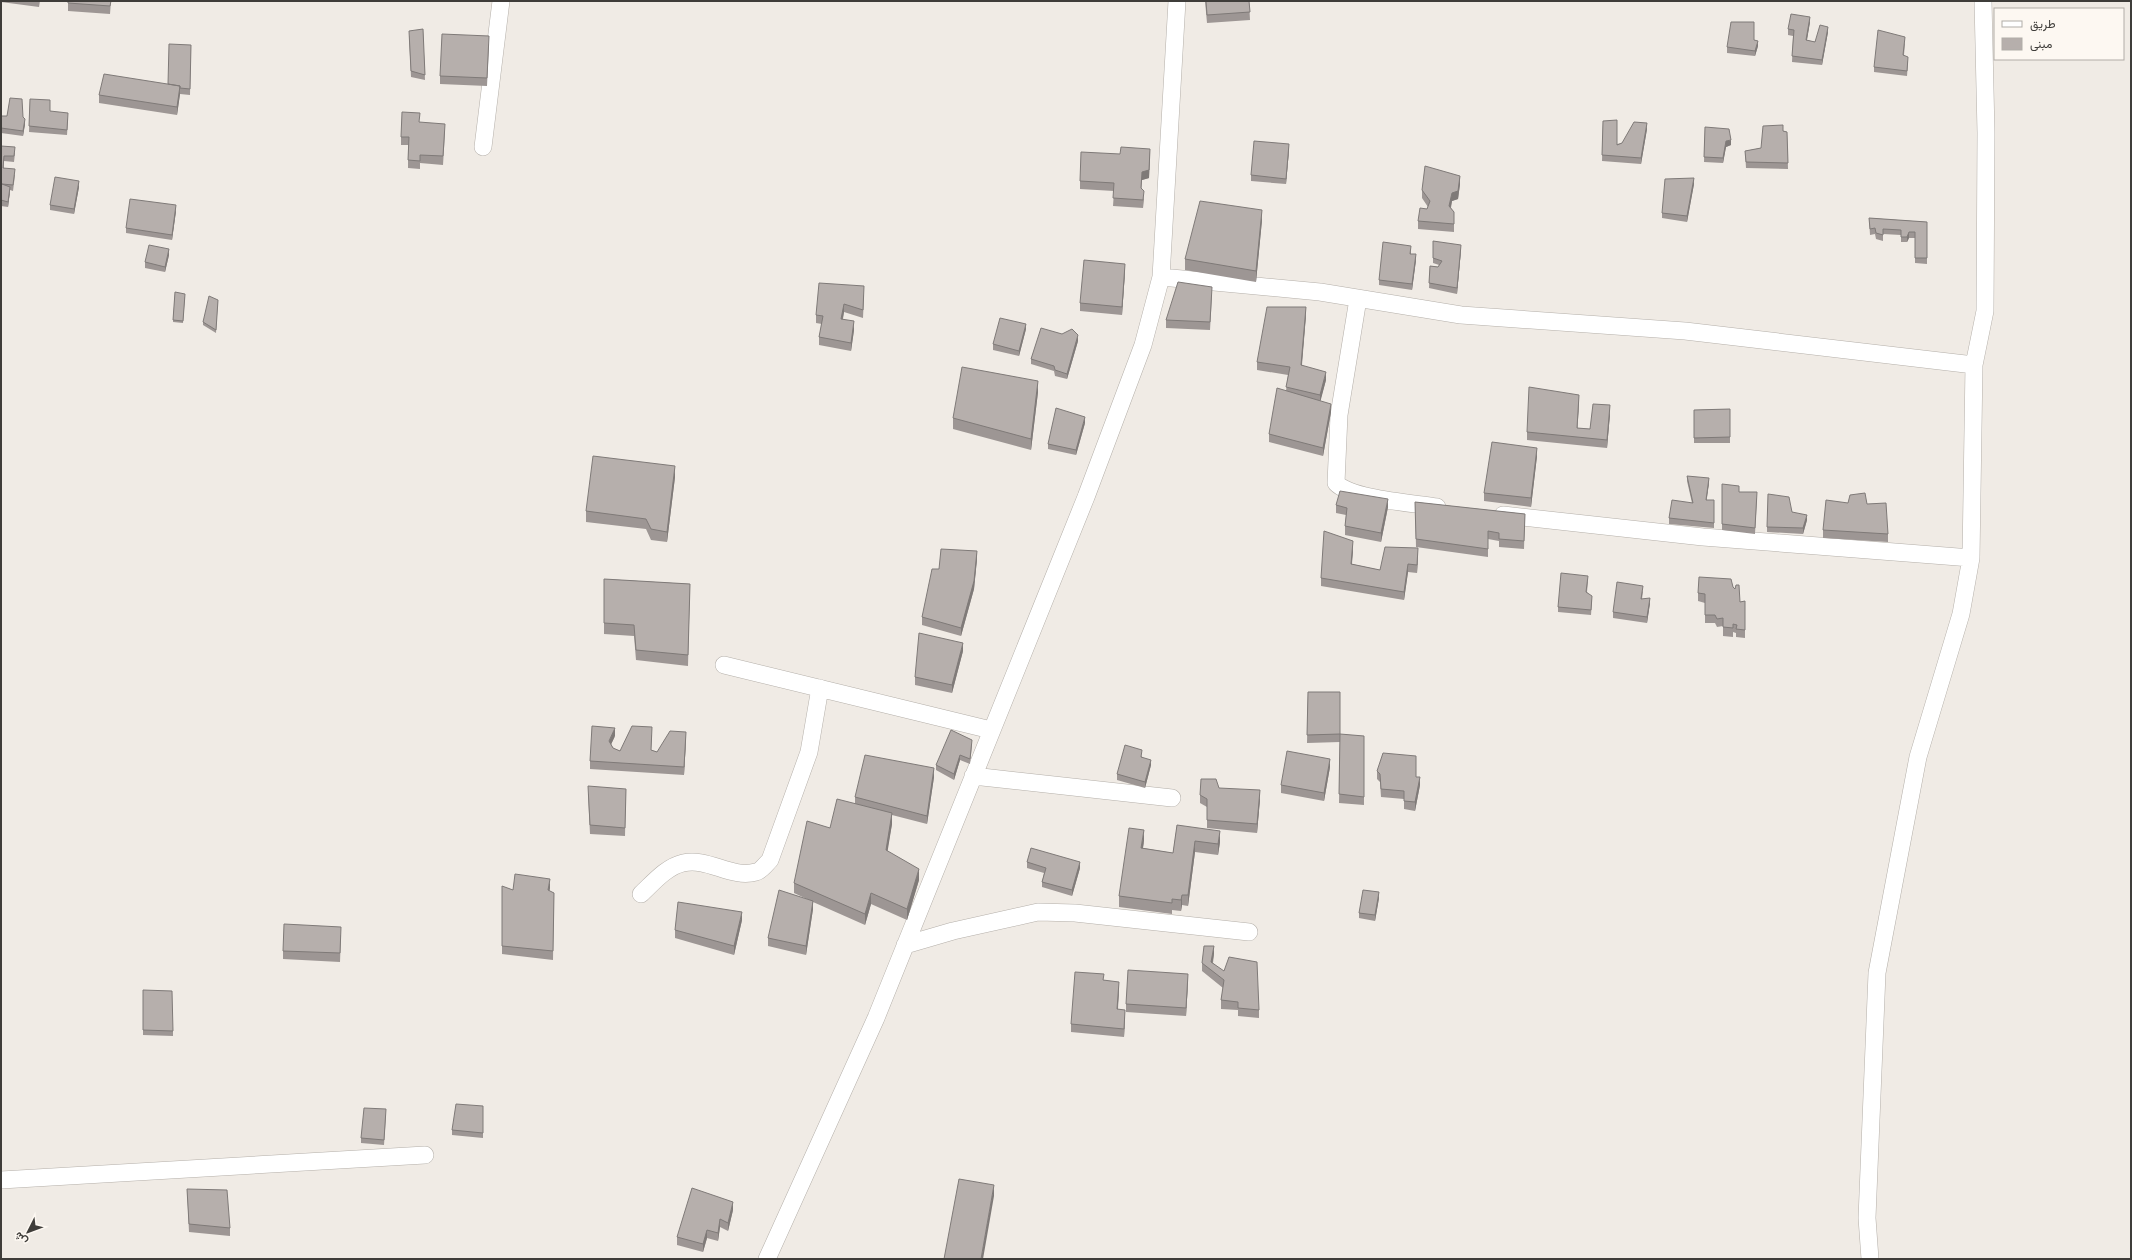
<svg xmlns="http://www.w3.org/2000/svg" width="2132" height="1260" viewBox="0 0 2132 1260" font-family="Roboto,Vazirmatn,sans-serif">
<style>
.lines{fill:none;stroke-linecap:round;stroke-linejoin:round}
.minor-casing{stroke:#b4afa9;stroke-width:18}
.minor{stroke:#fff;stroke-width:17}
.wall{fill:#9d9694}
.shaded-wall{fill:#7f7a78}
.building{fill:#b6afac;stroke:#7f7a78}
</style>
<rect width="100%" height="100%" fill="#f0ebe5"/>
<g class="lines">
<defs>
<path id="minor" d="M483,147l18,-146
M1161,277l159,15 141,23 224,16 289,34
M1358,299l-19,116 -3,68c15,16 77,20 101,24
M1503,515l200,22 268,21
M724,665l267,65
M973,776l199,22
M641,894c12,-11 25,-27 42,-31 25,-6 48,16 73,9 5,-1 10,-8 14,-12l39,-108 11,-64
M905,945l48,-14 85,-19 37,1 174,19
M1,1180l424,-25
M767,1259l109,-241 210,-521 57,-152 18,-68 16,-276
M1870,1259l-3,-41 10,-245 41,-216 43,-143 10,-56 3,-193 11,-54 1,-178 -3,-132"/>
</defs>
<!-- minor casing -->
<use href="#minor" class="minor-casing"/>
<!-- minor -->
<use href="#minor" class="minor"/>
</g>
<!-- wall -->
<path class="wall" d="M1,1h39l-1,6 -38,-5z
M68,1h43l-1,13 -42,-3z
M1205,1h44l1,19 -43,3z
M1810,22l-3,18 8,2 13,-10 -6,33 -30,-3 1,-26 -5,-1v-6z
M423,29l2,51 -14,-3 -2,-41z
M1754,40l4,6 -3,10 -28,-3v-6z
M1905,43l-1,12 4,7 -1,14 -33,-4v-5z
M489,44l-2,42 -47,-2v-8z
M191,45l-1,50 -10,-1 -3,21 -78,-12v-8l69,-11z
M30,99l20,12 18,8 -1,16 -38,-3z
M1,116l22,1 2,7 -2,12 -22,-3z
M1603,121l14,23 5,-1 25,-14 -6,35 -39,-3z
M419,122l26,10 -2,33 -23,-2v6l-12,-1v-23h-7v-8z
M1705,127l26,18 -5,2 -3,16 -19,-1z
M1783,131l4,1 1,37 -42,-1 -1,-17 16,-3z
M1,146l14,7 -1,9 -10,-1v7l11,7 -2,16 -3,-1 -2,17 -7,-1z
M1289,150l-3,34 -35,-3v-6z
M1120,154l30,3 -1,21 -7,2 -1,9 3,11 -1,8 -30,-2 1,-15 -34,-2v-8z
M1460,184l-2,15 -6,2 -1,7 3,4v20l-36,-3v-8l9,-12 1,-2 -6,-9v-8z
M1694,184l-7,38 -25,-4v-5z
M79,187l-5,27 -24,-4v-5z
M176,211l-4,29 -46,-7v-5z
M1869,218l58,4v42l-12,-1v-25h-6l-2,4h-6v-7l-18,-1v7l-7,-2 -1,-5 -5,1z
M1262,220l-6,62 -71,-12v-11z
M1433,241l28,9 -4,44 -28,-6 1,-22 8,1 1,-2 -6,-2z
M1411,251v3l5,6 -4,30 -33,-5v-5z
M169,255l-4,17 -20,-4v-6z
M1125,272l-3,43 -42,-4v-8z
M175,292l10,5 -2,26 -10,-1z
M864,295l-1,23 -19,-6 -1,7 11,11 -3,21 -32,-6v-8l3,-13 -6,-1v-8z
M1212,295l-2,35 -44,-2v-8z
M218,300l-2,33 -13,-8v-3z
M1306,315l-4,50 24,15 -6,21 11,11 -8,44 -54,-14v-8l17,-43 2,-16 -31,-5v-8z
M1026,329l-7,27 -26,-6v-6z
M1078,341l-11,38 -12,-3 -1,-5 -23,-7v-5z
M1038,392l-7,58 -78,-21v-11z
M1579,403l-2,25 13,1 20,-15 -3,34 -80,-8v-8z
M1730,409v34h-36v-33z
M1085,423l-9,32 -28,-6v-5z
M1537,456l-6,51 -47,-6v-8z
M1687,476l22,7 -3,17h8v28l-45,-4v-6l23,-15 -5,-22z
M675,477l-8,65 -16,-2 -5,-11 -60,-7v-11z
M1757,498l-2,36 -33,-4v-6z
M1415,502l110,12 -1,35 -25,-2v-6l-11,-2v18l-72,-10z
M1848,503l19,1 21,30v8l-65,-4v-8z
M1336,505l52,2 -7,35 -36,-7v-9l1,-11 -10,-2z
M1792,512l15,8 -4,14 -36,-2v-5z
M1353,550l-1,14 28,6 38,-14 -1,17 -9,-1 -4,28 -83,-14v-8z
M977,559l-3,30 -13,47 -39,-11v-8l17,-48z
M604,579l86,5 -2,82 -52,-6 -2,-24 -30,-2z
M1588,581l-1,11 5,9 -1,14 -33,-3v-5z
M1733,587l7,15 5,-1v37l-9,-1v-4l-3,-1v5l-10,-1v-10l-6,1 -2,-4h-10v-20l-7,-2v-8z
M1643,591l-1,8 8,4 -3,20 -34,-5v-6z
M963,651l-11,42 -37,-8v-8z
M1308,692h32v43l24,1v69l-25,-2 1,-61 -33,1z
M652,735l-1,15 6,2 29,-12 -2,35 -94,-6v-8l25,-25 -4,8 2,4 7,3z
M972,745l-2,19 -10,-4 -6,20 -18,-10v-5z
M1142,756v1l9,8 -6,23 -28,-8v-6z
M1330,767l-6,34 -43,-8v-8z
M1377,771l39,6 4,8 -5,26 -11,-2v-10l-23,-2 -1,-15 -3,-3z
M934,777l-7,47 -35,-9v9l-5,27 32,29 -12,40 -36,-16 -6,21 -52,-23v7l-7,46 -38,-9v-8l41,-38 -15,-7v-10l36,-55 25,-25v-6z
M626,789l-1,47 -35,-2 -2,-40z
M1200,795l60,4 -3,34 -50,-5v-21l-7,-4z
M1177,825l43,17 -2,13 -23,-3 -7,54 -6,-1 -1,6 -9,-1v4l-53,-7v-11l25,-55 -1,7 30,5z
M1027,862l53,6 -8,28 -30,-9v-5l2,-9 -17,-5z
M502,886l11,4 37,-2 -1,3 5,2 -1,67 -51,-6z
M1379,898l-4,23 -16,-3v-5z
M742,920l-8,35 -59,-17v-8z
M341,935l-1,27 -57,-3v-8z
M1214,954l-1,9 46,47v8l-21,-2v-6l-17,-1v-9l2,-12 -21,-17v-8z
M1104,980l15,10 -1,19 7,9 -1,19 -53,-5v-8z
M1188,982l-2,34 -60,-4v-8z
M143,990l30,41v5l-30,-1z
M483,1106v32l-31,-3v-5z
M386,1115l-2,30 -23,-2v-5z
M187,1189l43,39v8l-41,-4z
M733,1210l-5,21 -8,-4 -2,14 -11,-3 -4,14 -26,-7v-8z"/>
<!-- shaded-wall -->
<path class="shaded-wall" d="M1810,17v5l-4,23v-5z
M1828,27v5l-6,33v-5z
M1758,41v5l-3,10v-5z
M180,86v8l-3,21v-8z
M25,119v5l-2,12v-5z
M1647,123v6l-6,35v-6z
M1731,140v5l-5,2 -3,16v-5l3,-17z
M1289,144v6l-3,34v-5z
M1150,149l-1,29 -7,2 -1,17 1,-25z
M1460,176v8l-2,15 -6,2 -3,14v-9l3,-13z
M1694,178v6l-7,38v-6z
M79,181v6l-5,27v-5z
M10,187v5l-2,15v-5z
M176,205v6l-4,29v-5z
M1262,210v10l-6,62v-11z
M1909,232v6l-2,4v-5z
M1461,245v5l-4,44v-6z
M169,249v6l-4,17v-5z
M1416,254v6l-4,30v-6z
M1125,264v8l-3,43v-8z
M844,304v8l-3,15v-8z
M1306,307v8l-5,58v-8z
M854,321v9l-3,21v-8z
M1026,324v5l-7,27v-5z
M1078,335v6l-11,38v-5z
M1326,372v8l-6,23v-8z
M1038,381v11l-7,58v-11z
M1579,395v8l-2,33v-8z
M1331,404v8l-8,44v-8z
M1610,405v9l-3,34v-8z
M1085,417v6l-9,32v-5z
M1537,448v8l-6,51v-9z
M675,466v11l-8,65v-10z
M1709,478v5l-3,22v-5z
M1388,499v8l-7,35v-9z
M1807,515v5l-4,14v-6z
M1353,541v9l-2,22v-8z
M1418,548v8l-1,17v-8z
M977,551v8l-3,30 -13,47v-8z
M1408,564v8l-4,28v-8z
M1650,598v5l-3,20v-6z
M963,643v8l-11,42v-8z
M615,728v8l-6,13v-8z
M686,732v8l-2,35v-8z
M960,755v5l-6,20v-6z
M1330,759v8l-6,34v-8z
M1151,760v5l-6,23v-6z
M934,768v9l-7,47v-8z
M1420,777v8l-5,26v-9z
M1260,790v9l-3,34v-9z
M892,813v11l-6,37v-11z
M1144,830v11l-3,18v-11z
M1220,831v11l-2,13v-11z
M1195,841v11l-7,54v-11z
M1080,862v6l-8,28v-6z
M919,869v11l-12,40v-11z
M550,879v9l-2,10v-8z
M1379,892v6l-4,23v-6z
M871,893v11l-6,21v-11z
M1182,895v10l-1,6v-11z
M813,901v8l-7,46v-9z
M742,912v8l-8,35v-9z
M1214,946v8l-3,16v-8z
M1188,974v8l-2,34v-8z
M1119,982v8l-2,28v-9z
M1125,1010v8l-1,19v-8z
M994,1185v11l-11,63h-2z
M733,1202v8l-5,21v-8z
M720,1219v8l-2,14v-8z
M707,1230v8l-4,14v-8z"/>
<!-- building -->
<path class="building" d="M68,1h43l-1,5 -42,-3z
M1206,1h43l1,11 -43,3z
M1791,14l19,3 -4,23 9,2 5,-17 8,2 -6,33 -30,-4 2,-26 -6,-1z
M1731,22h23v18l4,1 -3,10 -28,-4z
M423,29l2,46 -14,-4 -2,-40z
M1878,30l27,7 -2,18 5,2 -1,14 -33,-4z
M442,34l47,2 -2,42 -47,-2z
M169,44l22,1 -1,44 -10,-1v-2l-12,-2z
M104,74l76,12 -3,21 -78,-12z
M10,98l12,1 1,18 2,2 -2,12 -22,-3v-12h6z
M30,99l20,1v11l18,2 -1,17 -38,-4z
M402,112l18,1 -1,9 26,2 -2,32 -23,-1v6l-12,-1 1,-23h-8z
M1617,120v25l5,-2 12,-21 13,1 -6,35 -39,-3 1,-34z
M1783,125v6l4,1 1,31 -42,-1 -1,-11 16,-3 2,-22z
M1705,127l24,2 2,11 -5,1 -3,17 -19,-1z
M1254,141l35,3 -3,35 -35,-4z
M1,146l14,1 -1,9h-10l-1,12 12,1 -2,16 -11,-1 8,3 -2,15 -7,-2z
M1121,147l29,2 -1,21 -7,2 -1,16 3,3 -1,9 -30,-2 1,-15 -34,-2 1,-29 39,2z
M1425,166l35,10 -2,15 -6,2 -3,13 5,6v12l-36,-3 2,-13 7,1 3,-8 -8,-11z
M55,177l24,4 -5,28 -24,-4z
M1694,178l-7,38 -25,-3 3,-34z
M130,199l46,6 -4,30 -46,-7z
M1200,201l62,9 -6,61 -71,-12z
M1869,218l58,4v36h-12v-26h-6l-2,5h-6v-7l-18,-1v6l-7,-2 -1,-5 -5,1z
M1433,241l28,4 -4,43 -28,-5 1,-17 8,1 4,-6 -9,-3z
M1383,242l28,4 -1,8h6l-4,30 -33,-4z
M149,245l20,4 -4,18 -20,-5z
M1084,260l41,4 -3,43 -42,-4z
M1178,282l34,5 -2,35 -44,-2z
M819,283l45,3 -1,24 -19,-6 -3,15 13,2 -3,22 -32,-6 4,-21 -7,-1z
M175,292l10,2 -2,27 -10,-1z
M209,296l9,4 -2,30 -13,-8z
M1267,307h39l-5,58 25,7 -6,23 -34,-8 4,-20 -33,-5z
M1000,318l26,6 -7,27 -26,-7z
M1041,328l21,6 10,-5 6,6 -11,39 -12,-4 -1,-4 -23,-7z
M962,367l76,14 -7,58 -78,-21z
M1529,387l50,8 -2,33 13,1 3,-25 17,1 -3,35 -80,-8z
M1277,388l54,16 -8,44 -54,-14z
M1056,408l29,9 -9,33 -28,-6z
M1730,409v28l-36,1v-28z
M1492,442l45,6 -6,50 -47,-5z
M593,456l82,10 -8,66 -16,-3 -5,-10 -60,-8z
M1687,476l22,2 -3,22h8v23l-45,-5 3,-18 21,3z
M1722,484l17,2v6h18l-2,36 -33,-4z
M1340,491l48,8 -7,34 -36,-7 2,-18 -11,-3z
M1865,493l2,11 19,-1 2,31 -65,-4 3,-30 22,3 2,-8z
M1768,494l21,3 3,15 15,3 -4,13 -36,-1z
M1415,502l110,12 -1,27 -25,-2v-6l-11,-2v18l-72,-10z
M1324,531l29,10 -2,23 29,6 5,-23 33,1 -1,17 -9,-1 -4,28 -83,-14z
M941,549l36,2 -3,30 -13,47 -39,-11 10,-48h7z
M1561,573l27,3 -2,16 6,4 -1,14 -33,-3z
M1699,577l32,2 2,8 2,2 1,-4h3l1,17 5,-1v29l-9,-1 1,-4 -4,-1v4l-10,-1v-9l-6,1 -2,-4h-10v-21l-7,-1z
M604,579l86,5 -2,71 -52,-5 -2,-25 -30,-2z
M1617,582l26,4 -2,13 9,-1 -3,19 -34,-5z
M919,633l44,10 -11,42 -37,-8z
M1308,692h32v42l-33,1z
M592,726l23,2 -6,13 4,7 7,3 12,-25 20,1 -1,23 6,2 13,-21 16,1 -2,35 -94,-6z
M951,730l21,10 -2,19 -10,-4 -6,19 -18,-9z
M1340,734l24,2v61l-25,-3z
M1125,745l17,5 -1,7 10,3 -6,22 -28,-8z
M1287,751l43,8 -6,34 -43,-8z
M1383,753l33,3v21h4l-5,25 -11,-1v-10l-23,-2 -1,-15 -3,-3z
M865,755l69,13 -7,48 -72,-19z
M1201,779h15l3,9 41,2 -3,34 -50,-4v-21l-7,-4z
M588,786l38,3 -1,39 -35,-3z
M837,799l55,14 -6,37 33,19 -12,40 -36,-16 -6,21 -71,-31 13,-62 23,7z
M1177,825l43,6 -2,13 -23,-3 -7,54h-6l-1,5 -9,-1v4l-53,-7 10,-68 15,2 -3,18 32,5z
M1031,848l49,14 -8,28 -30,-8 4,-14 -19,-6z
M515,874l35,5 -2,11 6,3 -1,58 -51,-5v-60l11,4z
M779,890l34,11 -7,45 -38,-8z
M1363,890l16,2 -4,23 -16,-2z
M678,902l64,10 -8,34 -59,-16z
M284,924l57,3 -1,26 -57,-2z
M1204,946h10l-3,16 13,9 5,-14 28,5 2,48 -21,-2v-6l-17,-2 3,-20 -22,-17z
M1128,970l60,4 -2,34 -60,-4z
M1075,972l29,2 -1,6 16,2 -2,27 8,1 -1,19 -53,-5z
M143,990l29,1 1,40 -30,-1z
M456,1104l27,2v27l-31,-3z
M364,1108l22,1 -2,31 -23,-2z
M959,1179l35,6 -13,74h-37z
M692,1188l41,14 -5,21 -8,-4 -2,14 -11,-3 -4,14 -26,-7z
M187,1189l40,1 3,38 -41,-4z"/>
<!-- border -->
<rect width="2132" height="1260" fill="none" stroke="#3f3d3a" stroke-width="4"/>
<!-- legend -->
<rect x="1994" y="8" width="130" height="52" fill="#fdf8f2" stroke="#b1ada8"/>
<rect x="2002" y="21" width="20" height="6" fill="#ffffff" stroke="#b1ada8"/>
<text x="2030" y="28" font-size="12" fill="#3f3d3a">طريق</text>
<rect x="2002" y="38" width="20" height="12" fill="#b6afac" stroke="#b1ada8"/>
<text x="2030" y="48" font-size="12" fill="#3f3d3a">مبنى</text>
<!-- north arrow -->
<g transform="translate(28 1232) rotate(228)" stroke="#fdf8f2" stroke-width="3" paint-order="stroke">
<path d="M0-3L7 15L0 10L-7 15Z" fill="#3f3d3a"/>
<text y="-6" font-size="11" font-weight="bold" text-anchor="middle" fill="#3f3d3a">ش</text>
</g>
</svg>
